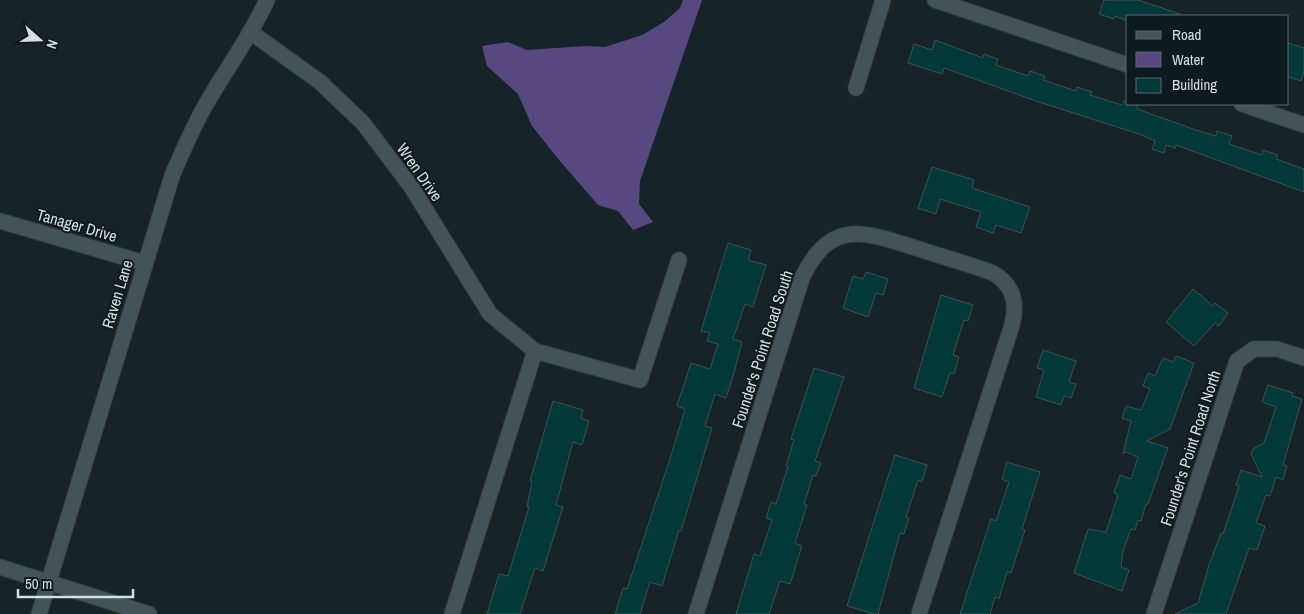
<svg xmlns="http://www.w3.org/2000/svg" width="1304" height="614" viewBox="0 0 1304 614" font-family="'Archivo Narrow',sans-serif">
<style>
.water{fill:#57497f}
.building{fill:#033a39;stroke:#3f504f}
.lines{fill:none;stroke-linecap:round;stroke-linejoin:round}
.minor-casing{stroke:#353f44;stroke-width:17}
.minor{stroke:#44535a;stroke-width:15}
.labels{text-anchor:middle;stroke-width:4;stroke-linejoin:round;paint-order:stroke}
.street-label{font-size:16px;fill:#d7dfe3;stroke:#0d1a20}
</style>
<rect width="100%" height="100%" fill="#162429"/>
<!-- water -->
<path class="water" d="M683,0h19l-62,181 -1,23 14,18 -20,8 -15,-19 -20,-6 -38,-44 -28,-35 -14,-32 -31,-28 -5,-20 26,-4 19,8 58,-4 20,1 37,-12 22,-13 16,-14z"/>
<!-- building -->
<path class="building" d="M1104,0h34l42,14 -1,2h-51v5l-13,-5 -1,3 -15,-5z
M935,40l48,18 1,-4 14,5 -2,6 32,11 2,-5 15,5 -2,4 33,11 1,-4 15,5 -2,3 32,10 2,-4 14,5 -1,3 59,21 20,6 1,-5 15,5 -3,8 33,11 1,-5 15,5 -2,4 28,10v23l-128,-47 -1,3 -9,-3 -2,8 -12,-4 3,-8 -13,-6 -106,-34 -92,-33 -2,6 -34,-11 6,-19 18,6z
M1288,43l16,5v23l-3,10 -13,-4z
M932,167l42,13 -2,8 58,19 -9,26 -25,-8 -3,8 -17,-6 5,-15 -41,-13 -4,15 -18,-6z
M728,243l23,7 -3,10 18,5 -13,42 -8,-3 -12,35 9,3 -8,31 -8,25 -11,-4 -10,32 7,2 -31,103 -2,-1 -17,56 -12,-4 -10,32h-25l8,-26 4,1 42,-127 16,-53 -8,-3 14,-43 19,6 8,-25 -11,-3 3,-8 -9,-2z
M866,272l22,7 -5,16 -7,-2 -8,24 -25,-9 10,-32 10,3z
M1193,289l20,17 2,-3 13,10 -9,13 -4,-3 -21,23 -28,-24z
M941,295l32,10 -5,16 -4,-1 -11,35 6,2 -5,17 -4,-1 -8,24 -28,-9z
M1043,350l33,11 -7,21 7,2 -5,14 -7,-2 -3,9 -25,-8 8,-27 -7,-2z
M1176,356l18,7 -24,66 -23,12 21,7 -20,56h-2l-5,17 -3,-1 -3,10 -4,-1 -8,22 -2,16 8,3 -7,21 -48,-18 14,-44 18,3 12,-37 -4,-2 6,-18 11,4 7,-22 -12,-5 -3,2 8,-33 -9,-3 4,-12 15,4 9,-21 -7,-3 5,-13 7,3 8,-18 10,4z
M814,368l30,9 -29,84 6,2 -5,13 -3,-1 -9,29 3,1 -12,38 7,3 -12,38 -10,-3 -11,33h-33l18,-60 6,2 12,-36 -6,-2 5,-16 5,2 12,-38h-2l8,-26 -3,-1z
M1268,385l25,8 -1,3 10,3 -19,66 4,1 -4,14 -7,-3 -6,19 -4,-1 -10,28 9,3 -8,24 -8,-2 -23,66h-51l23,-11 11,-38 12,-32 2,1 16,-48 -3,-1 5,-15 21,7 -11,-23 2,-5 11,-6 12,-36 -14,-5z
M553,401l30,9 -2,8 8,3 -7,24 -9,-3 -17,63 7,2 -20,64 -8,-3 -15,46h-33l12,-40 9,2 21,-69h-2l5,-26h-2z
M895,455l32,10 -5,17 -4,-2 -12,37 3,1 -5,16 -4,-1 -22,81h-4l-27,-8z
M1007,462l33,10 -18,57 3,1 -14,43 -4,-1 -8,27 -4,-2 -5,17h-30l31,-95 5,2 13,-39 -7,-3z"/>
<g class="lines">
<defs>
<path id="minor" d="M935,0l193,65
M252,33l68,49 43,41 49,65 78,126 45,37 -83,263
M856,88l27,-88
M1242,104l62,21
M0,221l144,42
M535,351l105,29 39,-120
M0,567l149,47
M39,614l133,-438c11,-26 22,-52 37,-77 20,-34 41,-62 58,-99
M696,614l106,-336c29,-61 63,-46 117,-29 24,8 50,15 74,24 20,12 25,29 19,52l-93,289
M1154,614l83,-253 17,-12h23l27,9"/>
</defs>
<!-- minor casing -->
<use href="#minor" class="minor-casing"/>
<!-- minor -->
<use href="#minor" class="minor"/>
</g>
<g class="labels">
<!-- street labels -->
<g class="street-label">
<text transform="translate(420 172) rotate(55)" y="6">Wren Drive</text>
<text transform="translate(77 225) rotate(16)" y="6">Tanager Drive</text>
<text transform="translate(117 294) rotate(-73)" y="6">Raven Lane</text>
<text transform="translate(762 349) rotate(-72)" y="6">Founder's Point Road South</text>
<text transform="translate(1190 448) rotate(-72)" y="6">Founder's Point Road North</text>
</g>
</g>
<!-- legend -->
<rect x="1126" y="15" width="162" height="90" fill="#0d1a20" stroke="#5e696e"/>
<rect x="1136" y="31" width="25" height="8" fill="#44535a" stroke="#5e696e"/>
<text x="1172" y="40" font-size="15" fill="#d7dfe3">Road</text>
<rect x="1136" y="52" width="25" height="15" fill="#57497f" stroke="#5e696e"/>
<text x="1172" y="65" font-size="15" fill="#d7dfe3">Water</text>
<rect x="1136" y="78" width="25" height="15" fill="#033a39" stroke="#5e696e"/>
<text x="1172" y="90" font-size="15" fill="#d7dfe3">Building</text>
<!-- north arrow -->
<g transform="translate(40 40) rotate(110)" stroke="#0d1a20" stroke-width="4" paint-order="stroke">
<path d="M0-4L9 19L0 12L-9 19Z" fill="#d7dfe3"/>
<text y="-8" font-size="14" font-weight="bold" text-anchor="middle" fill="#d7dfe3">N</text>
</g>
<!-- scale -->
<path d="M18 589v8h115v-8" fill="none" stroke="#d7dfe3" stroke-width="2.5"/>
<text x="25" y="589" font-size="15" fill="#d7dfe3" stroke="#0d1a20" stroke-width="4" paint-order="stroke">50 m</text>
</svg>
